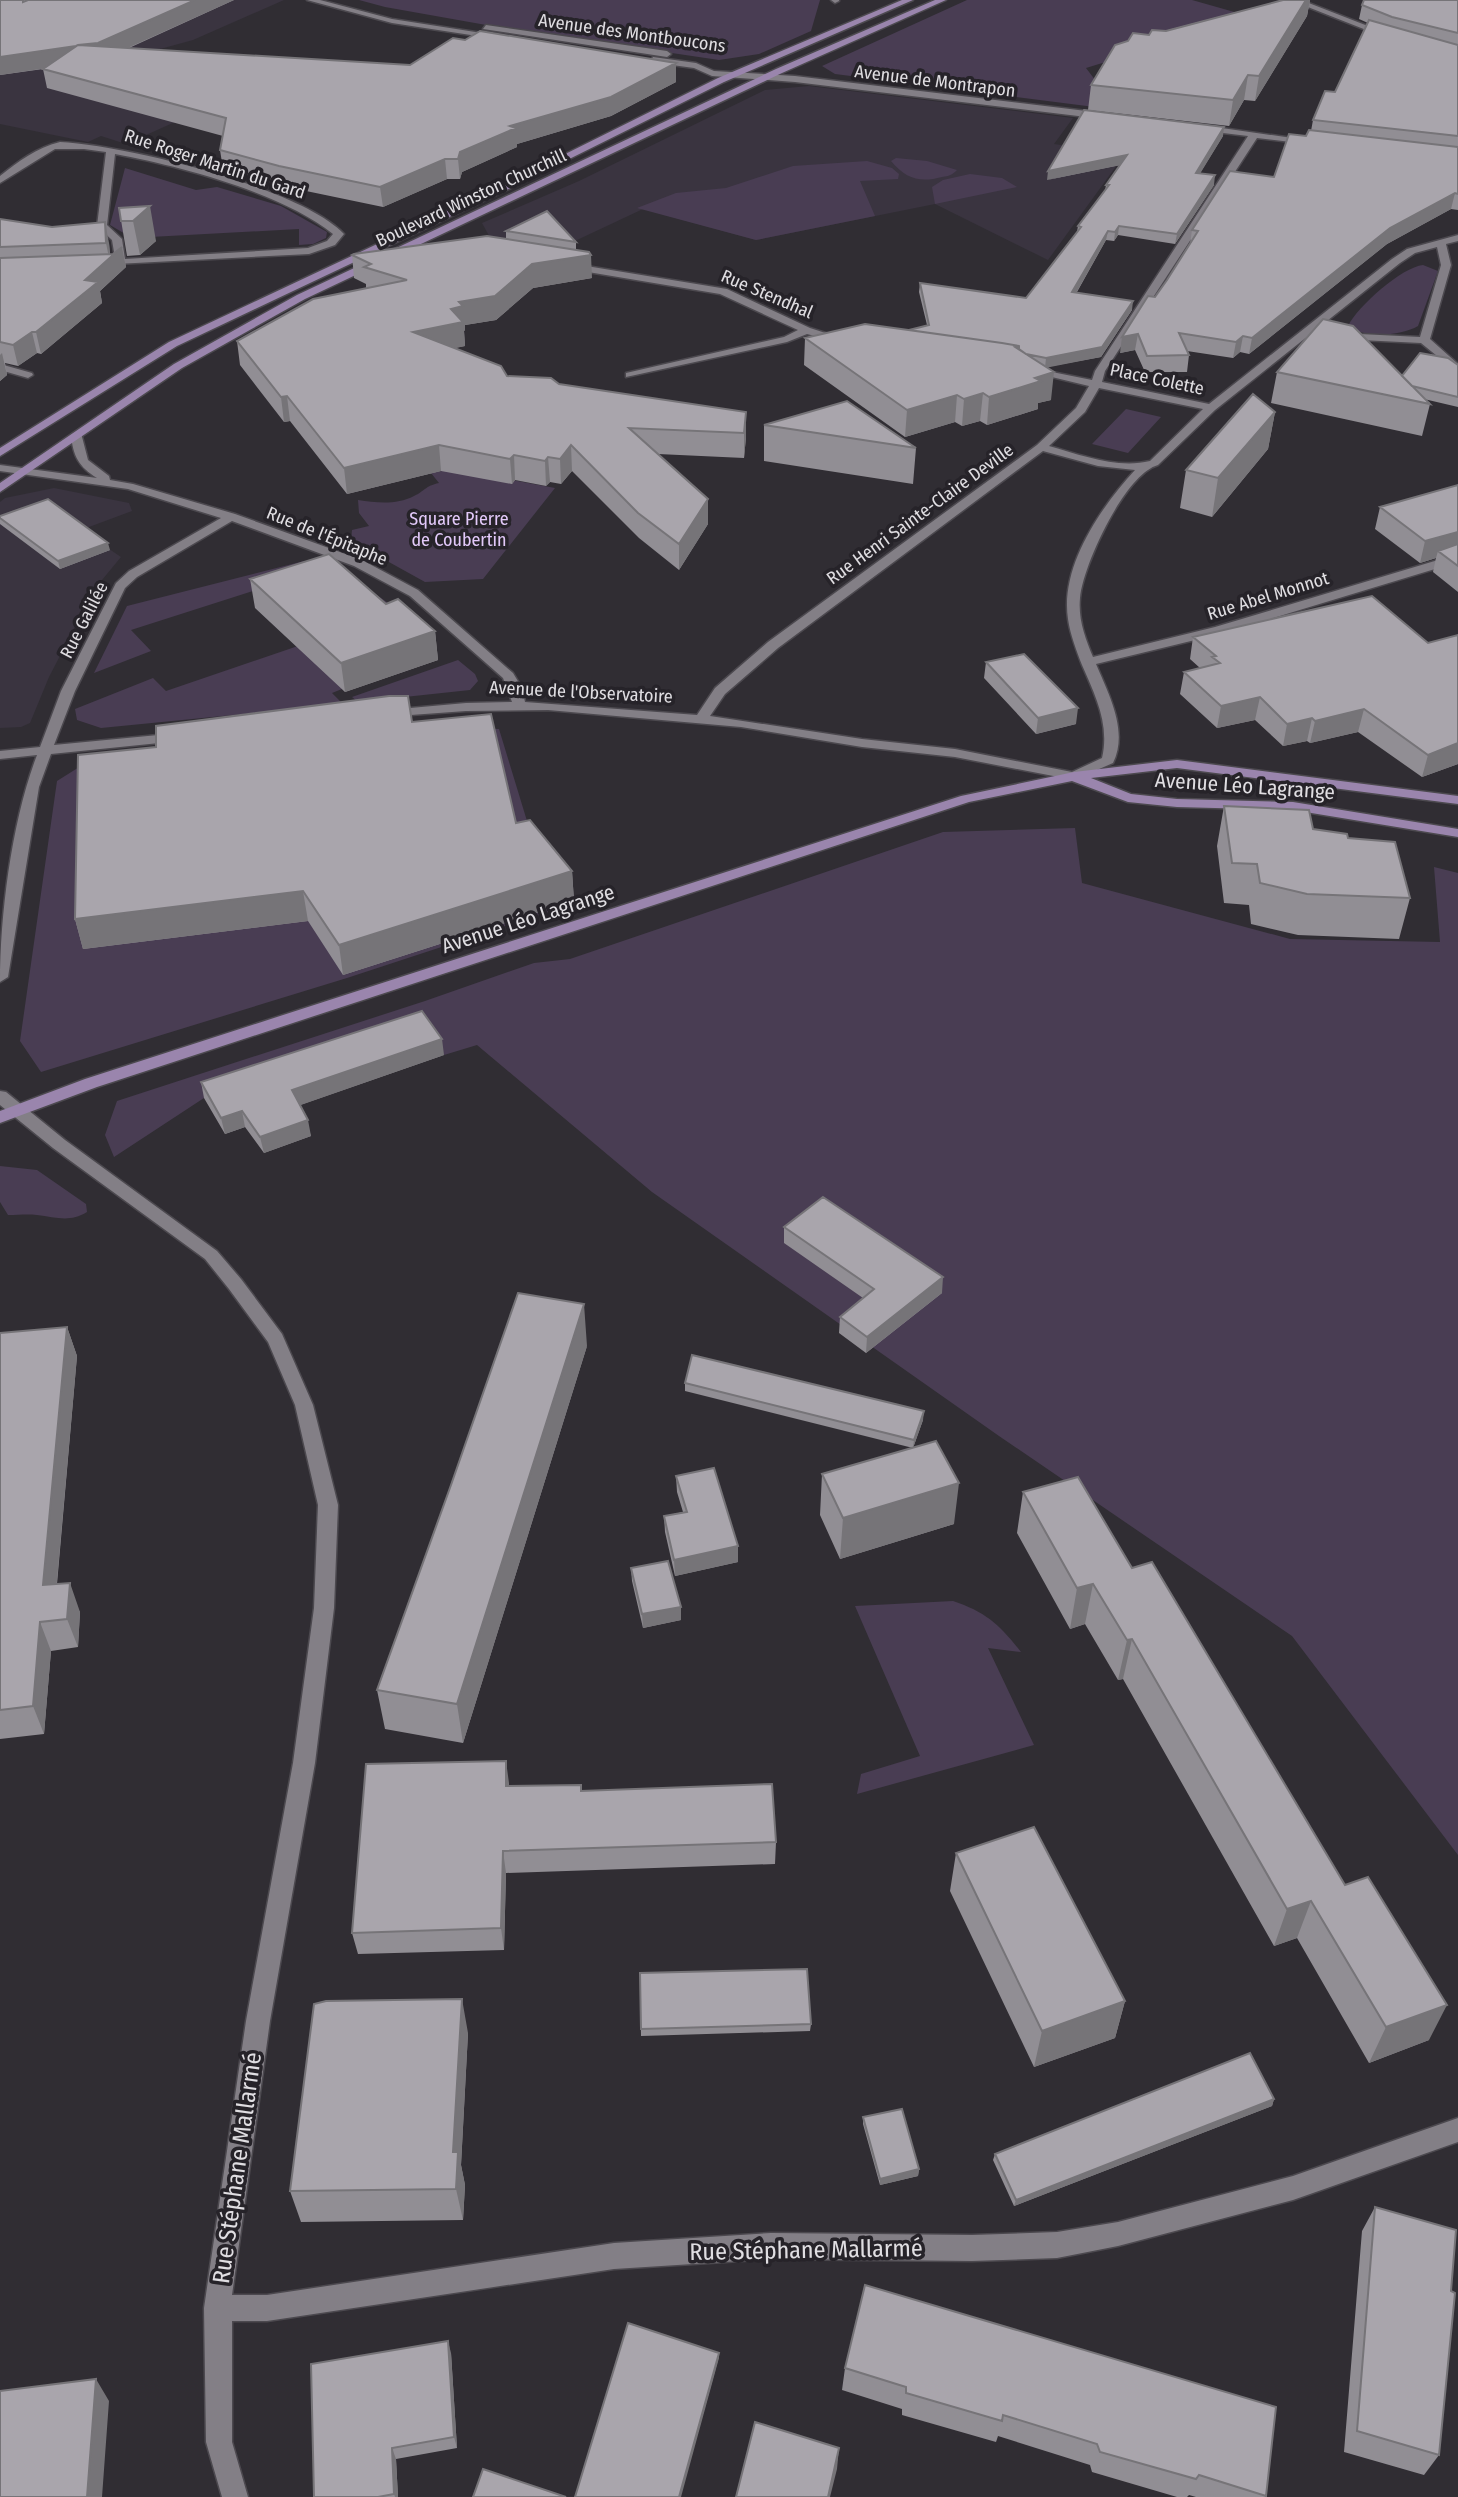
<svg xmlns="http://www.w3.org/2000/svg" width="1458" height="2497" viewBox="0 0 1458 2497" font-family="'Fira Sans Condensed',sans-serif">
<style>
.built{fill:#3a3440}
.green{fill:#493d53}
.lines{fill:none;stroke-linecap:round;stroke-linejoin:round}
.minor-casing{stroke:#4c494f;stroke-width:3}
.major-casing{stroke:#4c494f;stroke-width:3}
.minor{fill:#837f86;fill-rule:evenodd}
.major{fill:#9a85ad;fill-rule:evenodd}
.wall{fill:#918e94}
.shaded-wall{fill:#767478}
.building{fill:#a9a5ac;stroke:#767478;stroke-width:2}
.labels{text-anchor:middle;stroke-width:7;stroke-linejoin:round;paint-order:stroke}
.far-street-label{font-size:18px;fill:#e0dee2;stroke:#262329}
.far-park-label{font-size:18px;fill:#e2c9f9;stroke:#262329}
.street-label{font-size:21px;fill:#e0dee2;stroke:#262329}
.near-street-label{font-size:24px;fill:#e0dee2;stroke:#262329}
</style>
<rect width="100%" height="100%" fill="#302d33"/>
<!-- built -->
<path class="built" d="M0,0h284l-91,40 -62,17 84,47 -89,40 -25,-8 -13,6 -88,-18z
M809,86l264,32 -19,26 71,10 -77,106 -113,-56 -179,36 -113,-31 -83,39 -67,-5 -11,-20 97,-42 186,-91z
M54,488l75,15 3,8 -51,19 40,27 -19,23 -25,43 -28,54 -19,46 -9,4 -21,1v-226l5,-4z"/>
<!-- green -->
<path class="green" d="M359,0h461l-9,31 -52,23 -40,6 -216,-32 -118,-21z
M967,0h225l60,17 -166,51 32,42 -283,-36 -13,-8z
M896,158l31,3 30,9c-5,5 -8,6 -15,7 -22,6 -36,2 -51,-16z
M867,161l25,7 7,6 -1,5 -38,2 15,35 -119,24 -119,-32 39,-15 50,-5 67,-22z
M125,168l71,22 21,-3 64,19 46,26 -1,6 -13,6 -14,1v-16l-167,9 -22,-13z
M970,174l32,4 15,9 -82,17 -3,-17 11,-7z
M1423,265l15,6 -20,55c-17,10 -54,13 -70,0 10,-20 54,-59 75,-61z
M1126,409l35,8 -33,36 -36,-9z
M453,469l102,19 -72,91 -58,3 -74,-41 1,-11 17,-4 -10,-13 -1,-13c19,3 39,5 56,-4 11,-5 11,-10 25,-13l-8,-10z
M304,561l70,32 35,25 -144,-31 -134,43 20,21 -57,22 33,-67z
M333,634l9,55 -10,4 11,11 -242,24 -24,-8 -2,-11 78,-31 13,13z
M458,660l17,14 3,7 -8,9 -112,12 -6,-5z
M412,726l87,3 35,115 45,58 -232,76 -306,94 -21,-31 37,-260 35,-22z
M1075,828l7,55 208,56 150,3 -6,-75 24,6v982l-166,-219 -293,-200 -347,-244 -175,-147 -33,10 -21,-28 -219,71 -90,59 -9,-22 12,-34 308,-100 109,-38 36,-4 373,-127z
M0,1166l37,4 49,34 1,8c-18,11 -31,5 -50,3 -10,-1 -19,0 -29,0l-8,-13z
M953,1601c33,11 47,24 68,51l-33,-4 46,97 -177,49 4,-20 59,-18 -65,-150z"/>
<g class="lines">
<defs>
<path id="minor" d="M307,0h13l72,19 109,17 -4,3 -105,-16z
M831,0h8v1l-4,2z
M1290,0h11l90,35 -7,2z
M486,25l181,26 4,3 -4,3 -184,-28z
M653,57l43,6 18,8 81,5 308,37 4,3 -4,3 -308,-37 -83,-6 -18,-8 -44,-6z
M1201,125l112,16 -5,3 -51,-6 -152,233 -3,11 107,22 183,-145 15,-10 51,-14v6l-12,3 5,21 -21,74 28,25v9l-37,-30 -81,-4 -5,-3 5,-3 80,4 21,-72 -4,-18 -22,6 -15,10 -185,147 -57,55c-33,9 -75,100 -78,133 -2,21 5,40 13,59l122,-30 243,-73v8l-234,71 -128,31c12,29 33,67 17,99l-39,17 -119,-23 -93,-10 -121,-20 -193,-17 -82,1 -83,6 -2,-3 7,-4 78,-7 46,-1 -9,-24 -93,-82 -56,-30 -122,-45 -95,56 -12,11 -50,103 -21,54 125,-12 7,4 -7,4 -128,13 -12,33 -31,190 -8,5c0,-69 12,-162 37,-227l-37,4v-8l40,-4 21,-56 55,-108 13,-12 92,-53 -93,-29 -128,-18v-6l97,13c-18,-11 -24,-22 -26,-43l10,-2 7,27 21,16 1,4 23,4 102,30 127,46 56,30 95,83 9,15 3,14 172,13 18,-27 53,-46 269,-197 39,-37 13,-22 -62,-15 5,-3 60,12 3,-9 153,-235 -50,-6 -2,-2zM1099,388l104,21 -53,52c-33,8 -69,-6 -101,-15l36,-34zM1043,451l55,15 37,4c-34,37 -75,96 -67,149 2,15 9,33 14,46 13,30 28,59 20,93l-30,14 -117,-23 -93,-10 -152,-23 15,-22 53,-46z
M60,142c64,3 239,45 284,92l-9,11 -26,9 -193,10 -4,-24 -15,-14 9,-74 -22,-3h-29l-55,34v-7c19,-15 36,-28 60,-34zM115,154c65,12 167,39 218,80l-6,7 -19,7 -183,11 -3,-20 -15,-14z
M568,263l159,26 83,39 37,12 -5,3 -35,-9 -20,8 -161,35v-4l158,-36 14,-7 -78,-36 -156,-26v-4z
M0,364l32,9 1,2 -5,3 -28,-8z
M0,1091l6,1 59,48 152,111 24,28 41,55 31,71 25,100 -4,103 -19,155 -45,258 -38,274h35l347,-52 157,-10 201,2 85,-3 61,-10 175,-46 165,-58v24l-165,58 -175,46 -61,12 -85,3 -201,-2 -157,10 -347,52h-35v121l16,55h-26l-16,-55 -2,-134 42,-287 47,-258 21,-155 4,-103 -23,-100 -27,-63 -39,-53 -24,-30 -152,-111 -53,-43z"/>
<path id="major" d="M902,0h11l-189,82 -207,103 -340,161 -177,110v-8l169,-106 342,-161 207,-103z
M935,0h11l-164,73 -477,226 -123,69 -182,124v-9l174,-119 123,-69 479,-226z
M1177,760l281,36v8l-281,-36 -86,10 40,16 46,5 116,3 165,27v8l-165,-27 -116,-3 -49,-5 -56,-21 -103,21 -872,285 -97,36v-12l85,-32 876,-283 113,-24z"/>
</defs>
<!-- minor casing -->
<use href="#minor" class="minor-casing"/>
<!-- major casing -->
<use href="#major" class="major-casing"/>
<!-- minor -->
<use href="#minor" class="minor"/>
<!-- major -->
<use href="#major" class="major"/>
</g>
<!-- wall -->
<path class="wall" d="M0,0h234l-105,48 547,34 -65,34 -94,28v3l-55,25 -2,7h-13l-64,28 -101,-21 -59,-17 -3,-19 3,-14 -176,-48 -4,-19 -43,6z
M1283,0h27l-3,16 -52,85 -11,-1 -15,26 -141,-16 3,-25 58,-50z
M1458,0v210l-7,-1 -64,35 -138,110 -9,-2 -7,6 -46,-7 2,4 -2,17h-42l-10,-22 -15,3 70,-109 2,-14 82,-53 37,-46 2,-11 22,-28 33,-69 -9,-4 3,-14z
M1223,136l-23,37 14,12 -39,59 -57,-9 -4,6 -8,-1 -29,52 55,18 -31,47 -55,10 5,33 -13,3v6l-51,16 -7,-4 -18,5 -7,-4 -50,15 -101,-72 1,-27 104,-8 18,-5 -8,-33 1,-9 106,15 51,-66 1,-6 27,-35 1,-6 14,-20 -73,15z
M119,208l37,33 -16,14 -13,1z
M0,219l109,24 1,11h3l9,-7 4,20 -26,24 2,12 -61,51 -4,-1 -19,13 -13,-3 2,12 -7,6z
M506,231l70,11v8l16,28 -59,10 -37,32 -31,5v5l-1,1 1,15 -11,2 53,28 239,36v25l-2,21 -86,-4 50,70 -29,46 -40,-32 -67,-67 -11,13 -11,-2 -4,4 -31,-6 -3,4 -71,-13 -94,23 -57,-73 -6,1 -44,-57 -3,-24 129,-53v-4l-12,-6 -2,-23 154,-16z
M1458,365v42l-34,-8 6,5 -8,32 -151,-33 6,-31 125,4z
M1275,412l-7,37 -56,68 -32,-9 6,-38z
M764,425l152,23 -3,36 -149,-23z
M1458,485v107l-25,-20 3,-14 -16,5 -45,-34 5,-22z
M0,516l110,34 -50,19 -60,-45z
M250,579l185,52 3,29 -93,32 -90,-84z
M1458,635v129l-36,13 -64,-45 -48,11 -3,-2 -24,5 -28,-26 -38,8 -37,-34 4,-22 16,-4 -10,-9 3,-22 235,6z
M986,662l90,62 -40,10 -52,-56z
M412,722l104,101 56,48 2,30 -231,74 -35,-54 -225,28 -8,-30z
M1224,806l124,32 62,60 -11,41 -101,-4 -47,-11 -2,-19 -25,-2 -7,-57z
M444,1055l-144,50 11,31 -47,17 -19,-26 -20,7 -21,-36 -3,-16z
M784,1227l158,66 -76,60 -27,-20 1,-16 23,-19 -79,-55z
M67,1327l10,29 -20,228 23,28 -2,35 -27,4 -7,83 -44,5v-406z
M587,1346l-124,397 -78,-14 -8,-39z
M685,1383l238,37 -10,28 -228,-57z
M822,1474l132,50 -114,35 -20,-44z
M676,1476l62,70v16l-63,14 -10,-44 -1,-16 19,-4 -6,-20z
M1023,1492l109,76 297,472 -60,23 -72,-125 -23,8 -151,-267 -5,1 -33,-56 -15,5 -53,-96z
M631,1568l50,52 -38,8 -11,-47z
M509,1786l72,5 195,51 -1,22 -269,9 -2,77 -146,4 -6,-21z
M956,1853l169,148 -10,37 -81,29 -84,-176z
M640,1973l171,51 -1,7 -169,5z
M468,2033l-7,132 4,20 -2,35 -162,2 -11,-31z
M1274,2099l-2,7 -258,100 -21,-46 2,-6z
M863,2117l56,52 -1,7 -38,9 -17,-61z
M1375,2207l64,248 -15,20 -80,-23 18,-221z
M865,2285l401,211 -1,1h-69l-7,-2 -2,2h-10l-85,-25 -2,-7 -92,-29 -2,6 -94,-27v-6l-60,-19 3,-22z
M451,2353l6,95 -61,11 2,38h-84z"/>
<!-- shaded-wall -->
<path class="shaded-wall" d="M195,0h39l-133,60 -101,15v-18z
M1306,0h4l-3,16 -52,85 4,-25z
M676,63v19l-65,34 -94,28v3l-55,25 -2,7 -2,-20 2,-7 50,-26z
M1248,75l-4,25 -15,26 4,-26z
M1224,127l-1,9 -28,46 1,-9z
M1127,155l-1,9 -79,16 1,-9z
M445,159l2,20 -64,28 -3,-20z
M1215,175l-1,10 -39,59 2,-10z
M1455,193l-4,16 -64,35 -138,110 3,-16 138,-110z
M150,206l6,35 -16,14 -7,-34z
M105,222l4,21 1,15 12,-11 4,20 -26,24 2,12 -61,51 -5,-22 49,-52 24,-22 -3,-15z
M1119,226l-1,9 -4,6 1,-9z
M1108,231l-2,9 -35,62 1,-10z
M591,255l1,23 -59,10 -37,32 -31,5v5l-1,1 1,15 -49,11 -3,-25 38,-23 8,-7 73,-38z
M1133,301l-1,9 -31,47 -56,11 1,-10z
M32,332l5,21 -19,13 -5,-21z
M1138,334l-3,16 -15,3 2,-16z
M1243,336l-3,16 -7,6 3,-16z
M2,353l5,22 -7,6v-26z
M1054,372l-3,28 -13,3v6l-51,16 2,-28 46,-19z
M983,393l-3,28 -18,5 2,-27z
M957,395l-2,27 -50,15 2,-27z
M287,396l3,25 -6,1 -3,-25z
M746,412v25l-2,21v-25z
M1275,412l-7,37 -56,68 6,-39z
M439,445l2,26 -94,23 -3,-26z
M571,445l1,26 -11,13 -1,-25z
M514,455l1,25 -3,4 -2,-25z
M548,457l2,25 -4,4 -1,-25z
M708,499v25l-29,46v-26z
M1458,532v20l-20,-1 -2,7 -16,5 5,-22z
M108,543l2,7 -50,19 -2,-8z
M435,631l3,29 -93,32 -4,-29z
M1260,697l-5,23 -38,8 4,-22z
M1078,708l-2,16 -40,10 2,-16z
M1364,709l-6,23 -48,11 5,-22z
M1312,718l-5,23 -24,5 4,-22z
M1458,743v21l-36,13 6,-22z
M572,871l2,30 -231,74 -4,-30z
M303,891l5,30 -225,28 -8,-30z
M442,1039l2,16 -149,52 -3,-17z
M242,1111l3,16 -20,7 -4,-16z
M308,1120l3,16 -47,17 -4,-16z
M943,1277l-1,16 -76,60 1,-16z
M584,1304l3,42 -124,397 -6,-39z
M67,1327l10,29 -23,258 -11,-29z
M924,1411l-1,9 -10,28 1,-8z
M959,1483l-5,41 -114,35 3,-41z
M738,1546v16l-63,14 -1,-16z
M70,1583l10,29 -2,35 -11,-28z
M1093,1584l-8,40 -15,5 7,-41z
M681,1607v13l-38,8 -1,-14z
M40,1622l11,29 -7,83 -11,-28z
M1132,1639l-9,40 -5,1 9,-40z
M506,1761l3,22v25l-3,-22z
M503,1851l3,22 -2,77 -3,-22z
M1311,1901l-14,37 -23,8 13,-37z
M462,1999l6,34 -7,132 4,20 -2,35 -7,-31 -3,-37z
M1125,2001l-10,37 -81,29 8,-36z
M1447,2005l-18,35 -60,23 17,-36z
M1274,2099l-2,7 -258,100 2,-6z
M919,2169l-1,7 -38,9v-6z
M448,2341l3,12 6,95 -3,-11z
M719,2353v5l-38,139h-2z
M96,2379l13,22 -7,96h-15z
M392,2448l4,11 2,38h-3l-1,-3z
M839,2448l-2,21 -7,28h-2z"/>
<!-- building -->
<path class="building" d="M0,0h23v2l5,-2h167l-97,43 -20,2 -2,1 -76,11z
M1283,0h23l-47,76 -11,-1 -15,25 -142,-15 24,-40 13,-4 5,-8 16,2 3,-5 14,1z
M1364,0h94v33l-66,-16 -30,-12z
M1369,20l89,25v91l-145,-16 12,-29 10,1z
M480,31l196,32 -65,34 -101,29 6,2 -56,24 -2,7h-13l-65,28 -101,-21 -59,-16 6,-32 -183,-49 35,-24 332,20 43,-27 12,2z
M1084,110l140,17 -28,46 19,2 -38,59 -58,-8 -4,6 -7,-1 -36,61 61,9 -31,46 -56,11 -20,-4 -7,-5v-3l-17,-3 -93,-13 20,-5 -9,-42 106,15 55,-71 -3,-1 31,-41h-3l21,-30 -79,16z
M1309,130l149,17v47l-3,-1 -65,35 -138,110 -9,-2 -7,6 -57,-9 10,22 -42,1 -9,-22 -16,3 26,-41 7,1 12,-17 31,-49 -6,-1 38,-59 44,6 15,-43 17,2z
M150,206l-17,15h-12l-2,-13z
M547,211l29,31 -70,-11z
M0,219l52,8 53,-5 1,21 -106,4z
M487,236l102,16 2,3 -59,9 -37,32 -36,6 4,4 -12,3 12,13 -50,10 88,34 6,10 44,2 8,6 187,28 -2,21 -115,-5 79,71 -29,45 -41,-31 -67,-68 -11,14 -12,-2 -3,4 -31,-6 -4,4 -71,-14 -95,23 -57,-72 -6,1 -44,-56 76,-42 94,-19 -43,-13 7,-3 -19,-9 2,-1z
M122,247l-37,33 13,2 -62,50h-4l-19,13 -13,-3v-84l113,-4z
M1323,319l30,7 77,78 -153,-32z
M865,324l137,19 17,3 -4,1 39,25 -19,6 6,3 -52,16 -6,-4 -19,6 -7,-4 -50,15 -102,-72z
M1420,353l28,5 10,7v32l-46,-11 -10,-10z
M1253,394l22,18 -57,66 -32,-8z
M847,401l69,47 -152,-23z
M1458,485v47l-33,9 -45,-34z
M48,499l60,44 -50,18 -58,-43v-2z
M1458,544v22l-20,-15z
M329,554l57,50 12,-5 37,32 -94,32 -91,-84z
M1372,596l56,47 30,-8v108l-30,12 -64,-46 -49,12 -3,-3 -25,6 -27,-27 -39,9 -37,-34 36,-9 -8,-6 4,-1 -23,-19z
M1024,654l54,54 -40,10 -52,-56z
M389,696h19l4,26 79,-8 25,109 14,-3 42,51 -233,74 -36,-54 -228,28 3,-164 78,-8v-21z
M1224,806l85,4 4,19 34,5 1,4 47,4 15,56 -103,-4 -47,-11 -3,-19 -25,-1z
M422,1011l20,28 -150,51 16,30 -48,17 -18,-26 -21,7 -20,-36z
M823,1197l120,80 -76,60 -27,-20 34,-28 -90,-62z
M518,1293l66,11 -127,400 -80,-14 74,-205z
M67,1327l-24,258 27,-2 -3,36 -27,3 -7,84 -33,4v-377z
M692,1355l232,56 -10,29 -229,-57z
M936,1441l23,42 -116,35 -21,-44z
M714,1468l24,78 -64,14 -10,-44 23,-4 -11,-36z
M1078,1477l54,91 20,-6 193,323 23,-8 79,128 -61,22 -75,-126 -24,8 -155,-270 -5,1 -34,-56 -16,4 -54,-96z
M668,1561l13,46 -39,7 -11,-46z
M506,1761v25l75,-1v6l191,-7 4,58 -273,9 -2,77 -149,5 14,-169z
M1034,1827l91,174 -83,30 -86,-178z
M807,1969l4,55 -170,5 -1,-56z
M462,1999l-9,153h5l-2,37 -166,2 24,-187 12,-3z
M1250,2053l24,46 -258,101 -21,-46z
M902,2109l17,60 -39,10 -17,-62z
M1375,2207l81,23 -5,61 4,2 -16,162 -82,-24z
M865,2285l411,122 -10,89 -67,-21 -3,4 -96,-27 -3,-8 -94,-29 -1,6 -96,-28v-6l-61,-19z
M628,2323l91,30 -40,144h-104z
M448,2341l6,96 -62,11 2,46 -16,3h-64l-3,-133z
M96,2379l-9,118h-87v-106z
M755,2422l84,26 -11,49h-92z
M483,2469l83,28h-93z"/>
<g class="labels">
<!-- far-street labels -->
<g class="far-street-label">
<text transform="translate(632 33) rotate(8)" y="6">Avenue des Montboucons</text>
<text transform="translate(935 81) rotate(7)" y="6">Avenue de Montrapon</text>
<text transform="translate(215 164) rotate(18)" y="6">Rue Roger Martin du Gard</text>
<text transform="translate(471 198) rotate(-25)" y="6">Boulevard Winston Churchill</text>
<text transform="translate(767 294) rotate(23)" y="6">Rue Stendhal</text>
<text transform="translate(1157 379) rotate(12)" y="6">Place Colette</text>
<text transform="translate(920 514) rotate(-36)" y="6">Rue Henri Sainte-Claire Deville</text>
<text transform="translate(327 536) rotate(22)" y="6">Rue de l'Épitaphe</text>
<text transform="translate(1268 596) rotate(-17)" y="6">Rue Abel Monnot</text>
<text transform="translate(84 620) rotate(-63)" y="6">Rue Galilée</text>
<text transform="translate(581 692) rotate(3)" y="6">Avenue de l'Observatoire</text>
</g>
<!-- far-park labels -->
<g class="far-park-label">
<text x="459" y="525">Square Pierre<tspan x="459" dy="21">de Coubertin</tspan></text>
</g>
<!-- street labels -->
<g class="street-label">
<text transform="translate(1245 786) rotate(4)" y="7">Avenue Léo Lagrange</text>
<text transform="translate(528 919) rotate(-18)" y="7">Avenue Léo Lagrange</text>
</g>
<!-- near-street labels -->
<g class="near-street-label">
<text transform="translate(237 2168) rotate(-82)" y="8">Rue Stéphane Mallarmé</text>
<text transform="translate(806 2250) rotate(-1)" y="8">Rue Stéphane Mallarmé</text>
</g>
</g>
</svg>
